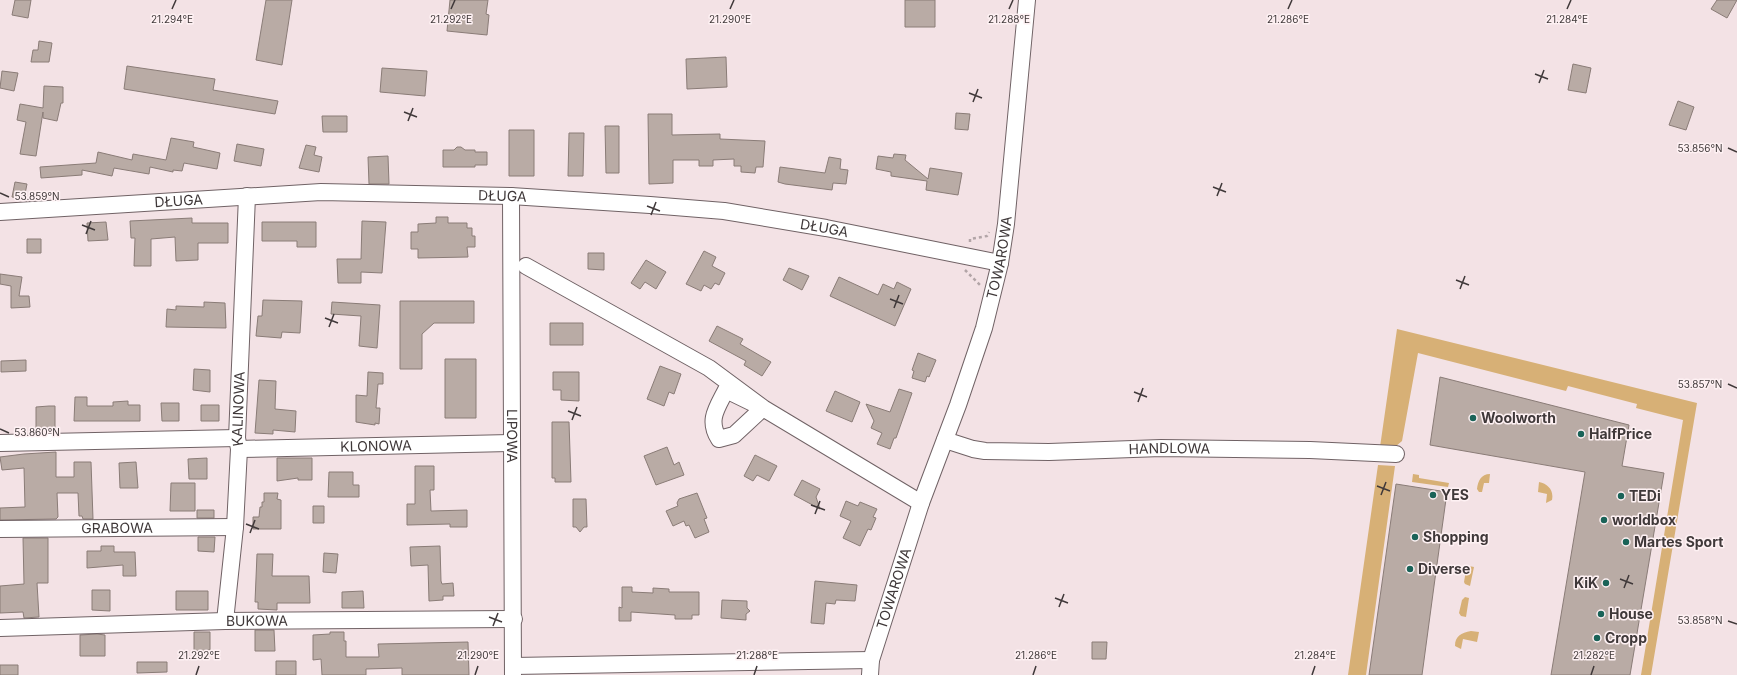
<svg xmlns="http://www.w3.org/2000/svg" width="1737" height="675" viewBox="0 0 1737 675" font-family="Inter,sans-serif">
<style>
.green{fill:#d7b076}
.building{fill:#b9aba5;stroke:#8a7c77}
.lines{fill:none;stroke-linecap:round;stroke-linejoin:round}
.street-casing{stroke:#706265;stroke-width:18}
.path{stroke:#b2a5a7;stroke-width:2.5;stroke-dasharray:3 3;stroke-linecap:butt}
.street{stroke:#fff;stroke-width:16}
.ticks{fill:none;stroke:#3f3839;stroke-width:1.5}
.poi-dot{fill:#1a6358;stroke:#fef1f3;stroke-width:1.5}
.labels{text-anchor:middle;stroke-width:3;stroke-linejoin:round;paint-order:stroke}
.street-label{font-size:14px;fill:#3f3839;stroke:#fef1f3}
.poi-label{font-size:14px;font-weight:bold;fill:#3f3839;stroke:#fef1f3;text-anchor:start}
.ticks-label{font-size:10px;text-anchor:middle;fill:#3f3839;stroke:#fef1f3;stroke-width:3;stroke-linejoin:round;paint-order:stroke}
</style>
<rect width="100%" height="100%" fill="#f3e2e5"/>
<!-- green -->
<path class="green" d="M1397,329l300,74 -46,272h-10l42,-255 -47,-12 1,-4 -69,-18 -2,5 -148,-38 -16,88 -7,6h-15z
M1378,465l17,1 -29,209h-18z
M1413,474l6,1v3l30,5 -1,4 -36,-5z
M1490,474l-1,9h-5l-2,9h-3l-2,-3c1,-8 4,-15 13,-15z
M1539,482c9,2 15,8 13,18l-6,3 1,-9 -9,-2z
M1469,566l5,1 -4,19 -5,-2 -1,-2 2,-12z
M1465,597l4,1 -3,19 -5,-1 -2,-3 3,-13z
M1471,631l8,1 -2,10 -14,-3 -2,10 -6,-3c0,-10 6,-13 16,-15z"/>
<!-- building -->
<path class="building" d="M15,0h16l-3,18 -16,-3z
M266,0h26l-10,65 -26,-5z
M450,0h38l-2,14 3,1 -2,20 -40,-4z
M905,0h30v27h-30z
M1717,0h20l-10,18 -16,-9z
M39,41l13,2 -3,19h-18l2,-12h5z
M726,57l1,30 -40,2 -1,-30z
M1573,64l18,4 -5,25 -18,-3z
M127,66l88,13 -2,11 65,11 -3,13 -151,-25z
M382,68l45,3 -2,25 -45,-4z
M2,71l16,2 -4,18 -14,-3z
M44,86l19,1v16h-2l-4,18 -14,-3v-6l-7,44 -16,-2 6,-32 -9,-2 3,-16 23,4z
M1678,101l16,6 -8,23 -17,-5z
M956,113l14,1 -2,16 -13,-1z
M648,114h24v21l48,-1v5l45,2 -2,26h-7l-1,6 -14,-1v-6h-7v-7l-21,1v6h-14v-6h-26v23l-24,1z
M322,116h25v16h-24z
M605,126h14v47h-13z
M509,130h25v46h-25z
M569,133h15l-1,43h-15z
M171,138l23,4 -1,5 27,6 -3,16 -33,-6 -2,8 -9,-1v2l-23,-5 -1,7 -35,-6 -2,8 -30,-6v5l-41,3 -1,-11 56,-4 2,-11 34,8 1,-6 33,6z
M237,144l27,5 -3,17 -27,-5z
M306,145l10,2 -2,8 8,2 -3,15 -20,-4z
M457,147h4l4,3h10v2h12v13h-12v2h-32v-17h11z
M894,154l12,1 -1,5 23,19 2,-11 32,5 -4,22 -32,-5 1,-9 -36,-5v-4l-15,-3 2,-13 15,2z
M388,156l1,28h-20l-1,-27z
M829,157l12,2 -1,10 8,1 -2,14 -13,-1 -1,7 -47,-6 -7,-2 2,-15 45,6z
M15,182l12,2 -3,15 -12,-2z
M436,217h12v6h19v5h5v8h3v11h-8l1,10 -50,1v-9h-7v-17h7v-8l18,-1z
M192,218v5h36v20h-30v17l-22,1 -1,-24 -24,2v27h-17l1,-28h-4l-1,-17z
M362,221l24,1 -4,51 -21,-1v11h-23l-1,-24h24z
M106,222l2,18 -20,1 -1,-18z
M262,222h54v25h-19v-6h-35z
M27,239h14v14h-14z
M704,251l12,6 -4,9 13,7 -6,12 -4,-2 -4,6 -7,-4 -3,6 -15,-7z
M588,253h16v17l-16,-1z
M646,260l20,12 -10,17 -11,-7 -5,7 -9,-6z
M789,268l20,8 -7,14 -19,-10z
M0,274l22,3 -3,19h10l1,11 -19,1v-22l-11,-2z
M839,277l39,18 5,-11 11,5 3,-7 14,7 -16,37 -65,-30z
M263,300l39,1 -2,32 -18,-1 -1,6 -25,-2 2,-20h4z
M400,301h74v22h-40l-12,11v35h-22z
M204,302l21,1 1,25 -60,-1 1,-18 9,1v-4l28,1z
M332,302l48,3 -3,43 -18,-2 2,-30 -30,-2z
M550,323h33v22h-33z
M717,326l26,13 -3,5 31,18 -9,14 -18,-11 2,-4 -37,-20z
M918,353l18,7 -7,17 -2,-1 -2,6 -13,-4 2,-7 -2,-1z
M445,359h31v59h-31z
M26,360v11l-25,1v-11z
M660,366l21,8 -7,20 -5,-2 -5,14 -17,-7z
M194,369l16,1v22l-17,-2z
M368,372l15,1v11h-5l-2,24h4l-1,16 -4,-1v2l-19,-3v-27l11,1z
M553,372h26v29l-18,-1v-10h-8z
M1440,377l189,48 -7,41 42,7 -34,202h-79l34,-203 -155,-27z
M259,380l17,1 -1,28 21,2 -1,21 -22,-2v4l-18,-1z
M899,389l13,4 -16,45h-2l-4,11 -13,-5 5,-11 -11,-5 3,-7 -8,-17 24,8z
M835,391l25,11 -8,20 -26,-11z
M75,397h12v9h26v-4l15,-1v4h12v16h-66z
M161,403h18v18h-17z
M201,405h18v16h-18z
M49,406h6v24h-19v-23z
M552,422h17l2,60h-16v-4h-3z
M667,447l7,18 5,-3 5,13 -28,10 -12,-29z
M56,452v25h18v-15h17l2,57h-10l-1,-3h-3l-1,-23h-21l1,24 -2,2 -56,1v-12l25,-1 -1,-39 -22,2 -2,-13 24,-3z
M755,455l22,11 -8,15 -12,-6 -4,6 -9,-5z
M207,458v21h-18l-1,-20z
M277,458h35v22h-14v-2l-21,3z
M136,462l2,26h-18l-1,-25z
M415,466h19v24h-4l1,21 36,-1v17h-17v-3l-43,1v-21h8z
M329,472h24v13h6v12h-31z
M802,480l18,9 -4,8 4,12 -26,-14z
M171,483h24v28h-25z
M1396,484l51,8 -13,94 -12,89h-53z
M264,493h14l-1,6 4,1v29h-28v-12h6l1,-10h2v-5h2z
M697,493l10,25 -3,1 5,13 -14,6 -6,-13 -3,1 -2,-5 -11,5 -7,-15 12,-5 -1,-3 2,-4z
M573,499h13l1,28h-3l-4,5 -4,-5h-3z
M846,501l12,5 2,-4 17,7 -4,8 3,1 -5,12 -3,-1 -8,17 -17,-8 8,-17 -11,-5z
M313,506h11v17h-11z
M197,510h17v8h-17z
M198,537h17l-1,15 -16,-1z
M23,538h25v45h-11l2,34 -15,1 -1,-6 -23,1v-27l24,-2z
M101,546h13v6h21l1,24h-13v-11l-36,3v-17h14z
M440,546l1,35 1,3 11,-1 1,13h-11v4l-14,1 -1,-36 -17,1 -1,-19z
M324,553l14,1 -2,19 -13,-1z
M257,554h16l-1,22h37l1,27h-33v7l-19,-1v-7h-3z
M815,581l42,4 -2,16 -19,-1 -1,4 -9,-1 -2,21 -13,-1z
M622,587h10v5l21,1v-5l16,1v3h30v23h-7v4h-17v-4l-44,-3v9h-12v-14l3,1z
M92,590h18v21l-18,-1z
M176,591h32v19h-32z
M363,591l1,17h-22v-16z
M722,600l25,1v7l3,3 -4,3v6l-25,-2z
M255,630h19l1,21h-20z
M194,632h16v18l-16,1z
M330,632h14v9h2v16h33l-1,-13 90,-2 1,33h-67v-7l-36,1v6h-44l-1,-16 -8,1v-25l17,-1z
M97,634l8,1v21h-25v-21z
M1092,642h15l-1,17h-14z
M276,661h20v14h-20z
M137,662h30v10l-30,1z
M0,665h18v10h-18z"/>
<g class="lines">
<defs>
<g id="street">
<path id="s1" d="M511,196l2,479"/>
<path id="s2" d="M0,212l321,-20 190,4 139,9 74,6 102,17 174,35"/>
<path d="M526,266l183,102 54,40 -29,27 -15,4c-12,-19 -2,-31 7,-49l37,18 158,95"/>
<path id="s3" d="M945,440l28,9 12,2 64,1 112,-4 149,2 86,4"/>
<path d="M0,443l237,-5"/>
<path id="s4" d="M239,449l273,-6"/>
<path id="s5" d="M0,529l235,-2"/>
<path id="s6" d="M225,621l10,-94 4,-78 -2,-11 10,-242"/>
<path id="s7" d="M0,628l225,-7 289,-2"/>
<path d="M513,666l358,-6"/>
<path id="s8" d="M870,675l1,-15 50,-157 37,-98 26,-77 16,-65 6,-39 21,-224"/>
</g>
</defs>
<!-- street casing -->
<use href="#street" class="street-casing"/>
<!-- path -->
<path class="path" d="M970,242v-3l17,-3 2,-4
M965,270l15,15"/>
<!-- street -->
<use href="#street" class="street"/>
</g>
<!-- ticks -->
<path class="ticks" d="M172,9l4,-9M451,9l4,-9M730,9l4,-9M1009,9l4,-9M1288,9l4,-9M1567,9l4,-9M1535,74l13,5M1539,83l5,-13M969,93l13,5M973,102l5,-13M404,112l13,5M408,121l5,-13M1728,148l9,4M1213,187l13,5M0,193l9,4M1217,196l5,-13M647,206l13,5M651,215l5,-13M82,225l13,5M86,234l5,-13M1456,280l13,5M1460,289l5,-13M890,299l13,5M894,308l5,-13M325,318l13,5M329,327l5,-13M1728,384l9,4M1134,392l13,5M1138,402l5,-14M568,411l13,5M572,420l5,-13M0,429l9,4M1377,486l13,5M1381,495l5,-13M811,505l14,5M815,514l5,-13M246,524l13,5M250,533l5,-13M1620,579l13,5M1624,588l5,-13M1055,598l13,5M1059,607l5,-13M489,617l13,5M1728,621l9,3M493,626l5,-13M196,675l3,-9M475,675l3,-9M754,675l3,-9M1033,675l3,-9M1312,675l3,-9M1591,675l3,-9"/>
<!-- markers -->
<g class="poi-dot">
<circle cx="1473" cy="418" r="4"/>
<circle cx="1581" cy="434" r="4"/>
<circle cx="1433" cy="495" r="4"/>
<circle cx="1621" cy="496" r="4"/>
<circle cx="1604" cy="520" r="4"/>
<circle cx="1415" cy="537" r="4"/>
<circle cx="1626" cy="542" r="4"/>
<circle cx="1410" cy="569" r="4"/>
<circle cx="1606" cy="583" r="4"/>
<circle cx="1601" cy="614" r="4"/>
<circle cx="1597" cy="638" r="4"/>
</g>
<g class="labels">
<!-- street labels -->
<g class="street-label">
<text dy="5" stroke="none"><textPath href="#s2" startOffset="503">DŁUGA</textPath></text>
<text dy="5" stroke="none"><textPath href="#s2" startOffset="179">DŁUGA</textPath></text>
<text dy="5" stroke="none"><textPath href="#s2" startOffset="827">DŁUGA</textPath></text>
<text dy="5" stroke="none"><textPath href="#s8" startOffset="438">TOWAROWA</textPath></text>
<text dy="5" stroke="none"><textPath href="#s6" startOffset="213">KALINOWA</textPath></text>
<text dy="5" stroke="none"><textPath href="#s1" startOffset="240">LIPOWA</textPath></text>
<text dy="5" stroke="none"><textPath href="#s4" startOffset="137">KLONOWA</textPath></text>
<text dy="5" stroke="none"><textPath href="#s3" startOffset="226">HANDLOWA</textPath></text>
<text dy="5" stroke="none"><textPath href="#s5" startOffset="117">GRABOWA</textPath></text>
<text dy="5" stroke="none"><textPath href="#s8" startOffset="90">TOWAROWA</textPath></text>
<text dy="5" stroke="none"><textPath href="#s7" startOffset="257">BUKOWA</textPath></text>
</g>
<!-- poi labels -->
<g class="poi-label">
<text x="1481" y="423">Woolworth</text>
<text x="1589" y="439">HalfPrice</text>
<text x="1441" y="500">YES</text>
<text x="1629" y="501">TEDi</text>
<text x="1612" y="525">worldbox</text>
<text x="1423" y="542">Shopping</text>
<text x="1634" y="547">Martes Sport</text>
<text x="1418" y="574">Diverse</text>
<text x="1598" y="588" text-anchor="end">KiK</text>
<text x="1609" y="619">House</text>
<text x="1605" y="643">Cropp</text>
</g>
</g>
<g class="ticks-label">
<text x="172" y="23">21.294°E</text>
<text x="451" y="23">21.292°E</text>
<text x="730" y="23">21.290°E</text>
<text x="1009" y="23">21.288°E</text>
<text x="1288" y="23">21.286°E</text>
<text x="1567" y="23">21.284°E</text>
<text x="1700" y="152">53.856°N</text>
<text x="37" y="200">53.859°N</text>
<text x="1700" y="388">53.857°N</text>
<text x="37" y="436">53.860°N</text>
<text x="1700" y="624">53.858°N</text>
<text x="199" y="659">21.292°E</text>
<text x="478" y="659">21.290°E</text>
<text x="757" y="659">21.288°E</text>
<text x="1036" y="659">21.286°E</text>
<text x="1315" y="659">21.284°E</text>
<text x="1594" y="659">21.282°E</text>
</g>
</svg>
